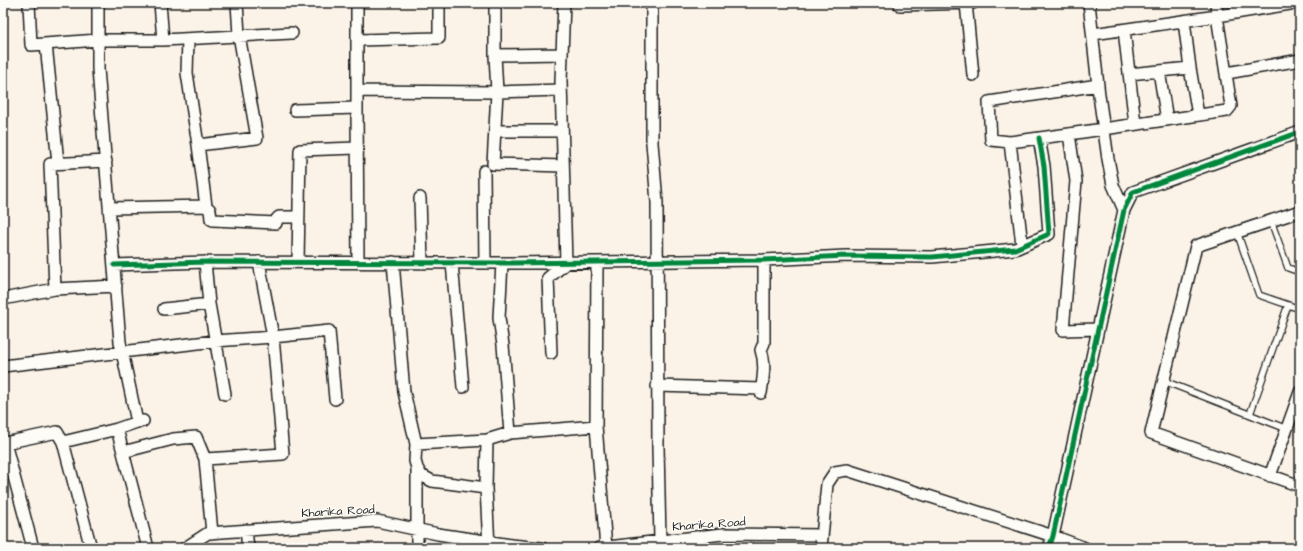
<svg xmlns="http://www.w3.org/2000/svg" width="1303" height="551" viewBox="0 0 1303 551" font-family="'Architects Daughter',sans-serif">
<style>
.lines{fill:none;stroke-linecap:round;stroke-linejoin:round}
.service-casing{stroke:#1c1c1c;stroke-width:8}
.minor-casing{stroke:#1c1c1c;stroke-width:14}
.service{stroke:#fdfcf7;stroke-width:5.5}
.minor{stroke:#fdfcf7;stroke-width:11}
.cycleway-casing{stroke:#fdfcf7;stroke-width:8}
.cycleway{stroke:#00873e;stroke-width:5}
.labels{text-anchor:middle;stroke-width:3;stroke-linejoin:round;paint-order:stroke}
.street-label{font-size:12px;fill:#1c1c1c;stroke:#fdfcf7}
</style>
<rect width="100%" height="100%" fill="#fbf3e7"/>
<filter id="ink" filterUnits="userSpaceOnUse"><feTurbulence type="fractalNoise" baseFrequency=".025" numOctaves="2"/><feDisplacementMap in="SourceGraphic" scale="8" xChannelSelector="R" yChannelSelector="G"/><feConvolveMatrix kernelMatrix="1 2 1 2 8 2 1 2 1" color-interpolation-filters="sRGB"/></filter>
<g filter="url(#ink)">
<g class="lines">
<defs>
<path id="service" d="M1271,221l17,47 12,4
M1237,232l22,63 41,14
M1164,381l123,48
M1250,414l38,-109"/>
<path id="minor" d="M29,3l2,42 67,-5h65l129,-7
M98,3v66l22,273 17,80
M160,3l3,37
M357,3v105l1,154
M495,3v52
M652,3v140l5,59 1,245 2,94
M966,3l7,72
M1089,3l10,92 9,64 5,26 11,25
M1216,3l1,13 79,-13
M900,5l73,-2
M1124,30l11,94
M188,39l-1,34 11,72 59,-7 -18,-103 -2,-32
M357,40l82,-2v-35
M46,44l12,119
M562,54l-67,1 2,37 -4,72 70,2
M1190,68l8,47
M1159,71l8,49
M1227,73l73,-13
M1129,74l61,-6 -6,-47
M357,91l140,1 64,-2
M295,110l62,-2
M495,131h67
M1069,134l158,-23 4,-5 -14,-90 -124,18
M1010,142l-19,-2 -2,-38 109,-17
M198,145l8,61
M106,161l-56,3 5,125 61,-3
M484,171l1,92
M420,198l2,65
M110,208l96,-2 4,4 1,9 2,1 63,3 1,-4 2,-2h20
M1300,211l-104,35 -45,187 149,53
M1022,245l-12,-103 59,-8 7,47 -13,149 35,-1
M205,262l4,42 16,90
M298,262l2,-112 57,-2
M393,262l11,130 12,52 -1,17 2,7 4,7 11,6 54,7
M452,263l11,124
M502,263l-3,55 4,27 7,88
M114,265l91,-3 306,1 253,-3 82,-4 86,1 83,-8 34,-15 -5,-68 -5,-28
M3,299l52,-10
M164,309l45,-5
M551,353l-3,-75 18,-15 -5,-182 3,-78
M3,366l212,-25 58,-4 56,-6 6,68
M657,386l104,3
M761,393c2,-14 5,-29 0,-43l3,-7v-83
M596,426l1,-164
M117,429l31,119
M487,440l-1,48 3,59
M63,442l28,106
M416,444l71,-4 23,-7 86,-7 10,122
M123,452l50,-13 23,-2 9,22 7,74
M205,459l78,-5 -10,-117 -14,-75
M1270,476l30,-84
M246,530l2,18
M33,548l-28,-105 52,-11 6,10 54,-13 20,-7 6,-1
M185,548l23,-15 169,-12 61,13 73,11 31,3
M417,548v-80
M599,548l124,-14 99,1
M821,548l6,-64 8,-12 12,-2 206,66 32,12
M1049,548l4,-12 71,-326 9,-18 167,-60"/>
</defs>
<!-- service casing -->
<use href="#service" class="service-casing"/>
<!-- minor casing -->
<use href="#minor" class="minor-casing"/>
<!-- service -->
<use href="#service" class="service"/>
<!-- minor -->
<use href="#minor" class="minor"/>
<defs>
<path id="cycleway" d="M114,265l91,-3 306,1 253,-3 82,-4 86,1 83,-8 34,-15 -5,-68 -5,-28
M1049,548l4,-12 71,-326 9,-18 167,-60"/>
</defs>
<!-- cycleway casing -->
<use href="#cycleway" class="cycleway-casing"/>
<!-- cycleway -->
<use href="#cycleway" class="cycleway"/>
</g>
</g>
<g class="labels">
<!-- street labels -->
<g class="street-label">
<text transform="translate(338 511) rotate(-3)" y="4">Kharika Road</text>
<text transform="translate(709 524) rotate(-4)" y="4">Kharika Road</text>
</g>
</g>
<!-- margin -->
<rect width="1303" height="551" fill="none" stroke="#fdfcf7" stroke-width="16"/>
<rect x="8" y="8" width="1287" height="535" fill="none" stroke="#1c1c1c" stroke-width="1.5" filter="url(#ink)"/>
</svg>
